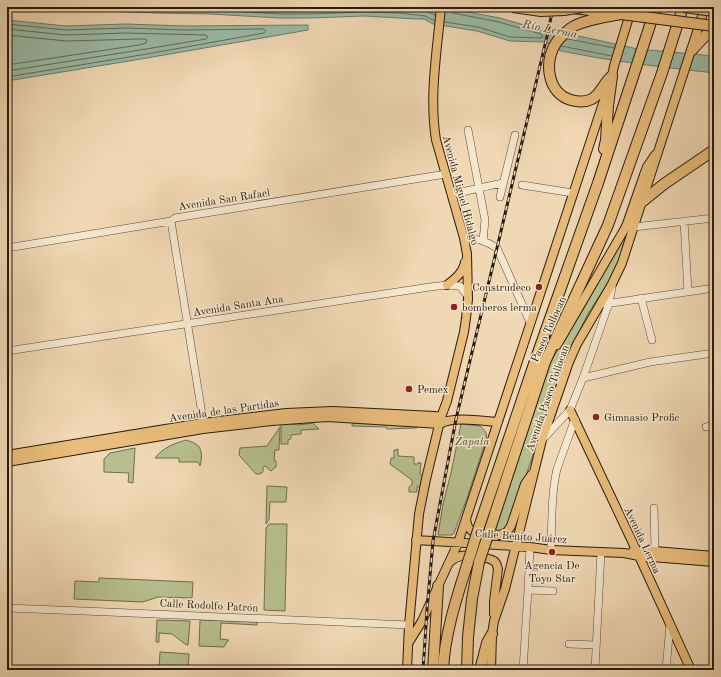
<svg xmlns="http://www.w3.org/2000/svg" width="721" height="677" viewBox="0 0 721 677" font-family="'Old Standard TT',serif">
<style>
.green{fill:#b7bf8f;stroke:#706c4f}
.water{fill:#9bbba8;stroke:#6d7b6b}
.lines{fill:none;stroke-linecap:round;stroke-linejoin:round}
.shore{stroke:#626a5c;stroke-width:1}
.minor-casing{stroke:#5b4a38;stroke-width:8}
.major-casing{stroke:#291a0f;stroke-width:10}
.highway-casing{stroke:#291a0f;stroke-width:12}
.minor{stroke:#f5e6ce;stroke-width:7}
.major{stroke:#e8bc7a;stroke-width:8}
.highway{stroke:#e8bc7a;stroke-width:10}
.rail-casing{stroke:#291a0f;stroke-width:3}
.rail{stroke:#f5e6ce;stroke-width:1.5;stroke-dasharray:4.5;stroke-linecap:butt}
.highway-bridge-casing{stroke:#291a0f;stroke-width:12;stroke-linecap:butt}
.highway-bridge{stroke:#e8bc7a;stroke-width:10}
.poi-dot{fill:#8f2418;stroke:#f5e6ce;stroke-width:1.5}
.labels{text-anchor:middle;stroke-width:3;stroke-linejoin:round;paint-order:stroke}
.street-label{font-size:11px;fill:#291a0f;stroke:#f5e6ce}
.poi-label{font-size:11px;fill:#291a0f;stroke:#f5e6ce;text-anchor:start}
.park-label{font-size:11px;font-style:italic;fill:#544c35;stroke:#f5e6ce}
.water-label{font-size:12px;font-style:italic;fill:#4b4a3d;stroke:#f5e6ce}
</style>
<rect width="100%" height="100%" fill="#f0d8b4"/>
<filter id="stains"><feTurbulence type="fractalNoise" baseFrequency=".005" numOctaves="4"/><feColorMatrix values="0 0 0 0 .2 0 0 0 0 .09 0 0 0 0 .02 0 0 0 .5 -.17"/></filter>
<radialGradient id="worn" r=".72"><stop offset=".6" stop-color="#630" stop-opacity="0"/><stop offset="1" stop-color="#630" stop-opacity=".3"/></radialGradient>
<!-- green -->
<path class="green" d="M630,228l-12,39 -29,45 -23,45 -57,169 -7,5 -8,-1 55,-166 35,-56 38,-69z
M371,421l47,3 -1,4 -30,1 -1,-2 -34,-1v-2z
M286,423l12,2 15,-2 6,6 -18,1v4l-10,1v4l-3,1v4h-7v-19z
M461,424l19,2c5,4 8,8 6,14l-19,58 -13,35 -2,2h-14l5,-31 8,-31z
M280,427l-1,23h-4l-1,10 2,1v6l-5,4 -6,-5 -2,1v5l-3,2h-4l-17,-19 1,-7 27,-2z
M186,440c3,1 7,2 10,4 7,4 6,15 4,22l-2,-4h-19v-4h-24c9,-11 18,-14 31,-18z
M135,448l-2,35 -5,-1 1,-9 -25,-1v-13l6,-6z
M397,449h1v7l16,1v7h4l1,-2v1h2l-1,11 3,2 -3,12 -3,-2v6h-8v-5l3,-2v-5l-22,-16 1,-6h3v-8h3z
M267,486l20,1 -1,15h-16l-1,18 -3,4z
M269,524h18l-2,87 -21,-1 2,-82z
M99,578l94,4 -1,16 -34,-1 -15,5 -69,-3 1,-18 24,1z
M157,620l33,1 -2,24 -3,-1 -13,-10 -13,-1v9h-3z
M200,620l57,2v3l-36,-2 -1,16 9,1 -2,2 -3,5 -25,-1z
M160,652l29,2 -1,16h-29z"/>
<!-- water -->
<path class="water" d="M7,7h433l60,11 48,14 26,3 64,14 76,7v17l-68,-8 -47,-7 -38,-7 -16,-9 -35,-1 -33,-10 -44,-7 -9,-5h-7l-53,-3 -53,2h-32l-69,-4 -54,-1z
M7,20l59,6 60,-2 59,2 123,-1v5l-167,29 -134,22z"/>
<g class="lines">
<!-- shore -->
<path class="shore" d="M103,7l53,2 55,1 69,4h31l52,-2 37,1 25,3 10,5
M255,7l56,2 52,-2 37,1 25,3 10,4
M445,22l33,5 32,10 31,1 2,-1 -2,-3 -42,-12 -46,-9 -3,-2 -1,-4
M7,24l59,6 60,-2 59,2 79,-1 2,2 -2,2 -123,22 -134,22
M7,29l59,6 60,-2 80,2 2,2 -2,2 -66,11 -133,21
M7,35l59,6 74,-2h6l1,2 -1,2 -7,2 -132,20
M568,39l46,9
M561,46l51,10"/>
<defs>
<path id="minor" d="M468,130l17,90 -2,21
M522,185l51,8
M452,194c17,-3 34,-8 51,-11
M500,197l15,-62
M171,221l31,193v9
M684,221l4,71
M634,227l80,-9
M464,238c11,0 24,4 33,10l33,74
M7,248l164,-27 4,-3 271,-44
M641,298l11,42
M605,304l109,-16
M7,351l423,-64 17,-2 13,1 7,9
M583,378l67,-16 64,-9
M706,427l8,-2
M542,440l28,-30 13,-32 26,-75 3,-16
M654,508l1,43
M551,550c1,-27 0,-55 6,-81l18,-50
M528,590l25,1
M7,608l101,4 301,13
M569,644l27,1
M523,670l5,-80 2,-43
M595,670l6,-118
M666,670l4,-46"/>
<path id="major" d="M447,285c8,-6 16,-12 18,-23
M557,345l10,-17 57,-98 3,-6 17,-49 3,-8 8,-12
M570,410l69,146 52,114
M7,455l195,-32 84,-10 47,-2 102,5 6,1 2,3
M7,462l196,-33 69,-8 55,-4 113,7c12,-8 43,-3 58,-2
M466,520l2,7 5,5 27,3 7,-3 4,-6 14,-42 7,-10
M416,540l114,7 21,3 73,3 15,3 75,6
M633,551h22l59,5
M450,562c3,-3 7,-5 11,-6 5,-2 29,2 33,5 3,2 3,5 4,8l-4,32v13
M409,642l13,-21 5,-11 31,-67 154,-467 2,-10 18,-59
M407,670l2,-45 10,-111 7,-35 15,-62 6,-16 17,-69 2,-14 2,-19 -1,-45 -3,-16 -28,-98c-7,-44 1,-88 5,-133
M491,670l1,-36 2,-13 11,-32 37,-149 27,-78 8,-18 35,-60 10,-21 83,-256"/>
<path id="highway" d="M573,8l40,5
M692,50l14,-15 8,-6
M612,76c-8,6 -11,18 -20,23 -6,3 -14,3 -21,1 -24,-7 -27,-38 -15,-57 3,-5 10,-11 15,-15 11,-8 37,-11 50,-14
M604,149l2,-9 2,-34 4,-30
M643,201l21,-17 50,-34
M479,527l57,-169 62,-175 58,-176
M490,529l55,-167 16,-35 47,-102 54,-152 21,-66
M433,670l5,-84
M443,670c2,-38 14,-73 25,-108
M467,670l1,-33 4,-38 7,-37
M480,670l7,-27 5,-9"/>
</defs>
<!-- minor casing -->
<use href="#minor" class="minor-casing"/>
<!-- major casing -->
<use href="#major" class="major-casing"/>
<!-- highway casing -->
<use href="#highway" class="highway-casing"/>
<!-- minor -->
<use href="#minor" class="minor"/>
<!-- major -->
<use href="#major" class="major"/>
<!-- highway -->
<use href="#highway" class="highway"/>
<defs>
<path id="rail" d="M423,670l4,-60 6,-69 23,-122 41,-171 51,-216 5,-25"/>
</defs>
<!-- rail casing -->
<use href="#rail" class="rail-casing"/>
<!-- rail -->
<use href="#rail" class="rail"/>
<defs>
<path id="highway-bridge" d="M513,7l28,4 23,-1 18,-3
M684,7l30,4
M621,14l93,12
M468,562l11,-35
M479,562l11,-33"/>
</defs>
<!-- highway-bridge casing -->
<use href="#highway-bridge" class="highway-bridge-casing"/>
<!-- highway-bridge -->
<use href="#highway-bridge" class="highway-bridge"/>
</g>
<!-- markers -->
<g class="poi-dot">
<circle cx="539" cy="287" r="4"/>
<circle cx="454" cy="307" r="4"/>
<circle cx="409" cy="389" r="4"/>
<circle cx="596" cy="417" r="4"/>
<circle cx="552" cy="552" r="4"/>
</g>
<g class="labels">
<!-- street labels -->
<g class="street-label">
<text transform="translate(461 190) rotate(75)" y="4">Avenida Miguel Hidalgo</text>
<text transform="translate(224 199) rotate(-9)" y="4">Avenida San Rafael</text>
<text transform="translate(238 305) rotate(-9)" y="4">Avenida Santa Ana</text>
<text transform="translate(548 329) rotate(-66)" y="4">Paseo Tollocan</text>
<text transform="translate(547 398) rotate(-71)" y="4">Avenida Paseo Tollocan</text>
<text transform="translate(224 410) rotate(-8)" y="4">Avenida de las Partidas</text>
<text transform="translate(521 536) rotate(4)" y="4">Calle Benito Juárez</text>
<text transform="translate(643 540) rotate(65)" y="4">Avenida Lerma</text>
<text transform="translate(209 605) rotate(3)" y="4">Calle Rodolfo Patrón</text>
</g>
<!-- poi labels -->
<g class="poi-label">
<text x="531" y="291" text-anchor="end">Construdeco</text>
<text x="462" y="311">bomberos lerma</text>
<text x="417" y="393">Pemex</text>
<text x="604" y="421">Gimnasio Profic</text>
<text x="552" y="569" text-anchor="middle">Agencia De<tspan x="552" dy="13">Toyo Star</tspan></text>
</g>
<!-- park labels -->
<g class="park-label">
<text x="472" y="445">Zapata</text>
</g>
<!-- water labels -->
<g class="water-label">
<text transform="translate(550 29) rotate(11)" y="4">Río Lerma</text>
</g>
</g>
<!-- margin -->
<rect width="721" height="677" fill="none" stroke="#f0d8b4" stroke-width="24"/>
<rect x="8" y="8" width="705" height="661" fill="none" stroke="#291a0f" stroke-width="2"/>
<rect x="12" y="12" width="697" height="653" fill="none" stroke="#291a0f"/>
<rect width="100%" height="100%" filter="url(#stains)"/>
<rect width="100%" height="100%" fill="url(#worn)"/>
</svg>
